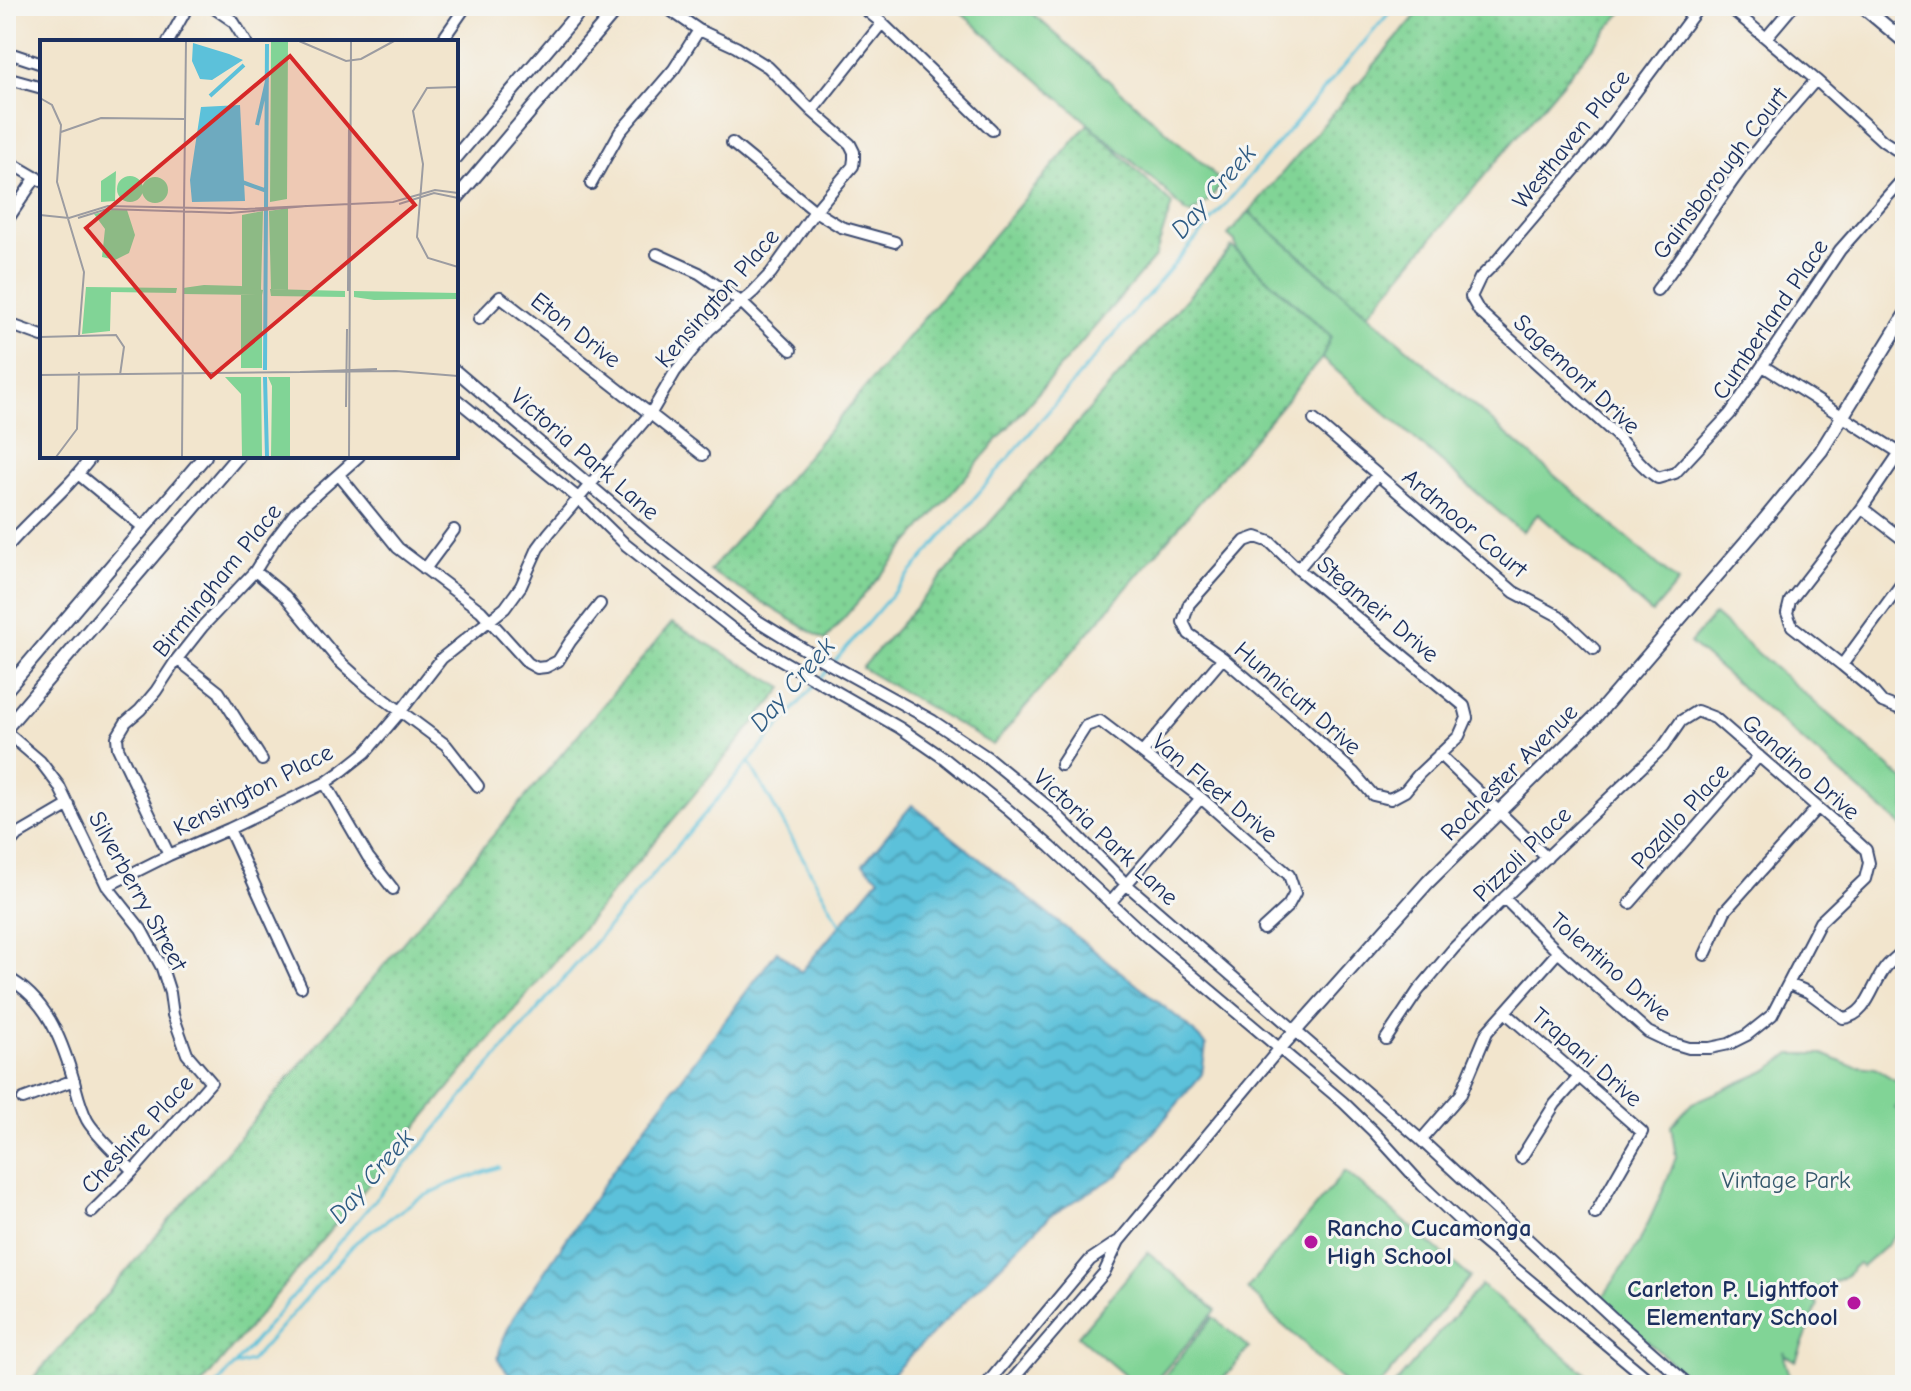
<svg xmlns="http://www.w3.org/2000/svg" width="1911" height="1391" viewBox="0 0 1911 1391" font-family="'Comic Neue',sans-serif">
<style>
.grass{fill:url(#grass-dots);stroke:#4e827a;stroke-width:2}
.green{fill:#81d496;stroke:#4e827a;stroke-width:2}
.water{fill:url(#water-waves);stroke:#3c789c;stroke-width:2}
.lines{fill:none;stroke-linecap:round;stroke-linejoin:round}
.stream{stroke:#5cc1da;stroke-width:3}
.minor-casing{stroke:#3b4a6f;stroke-width:14}
.major-casing{stroke:#3b4a6f;stroke-width:16}
.minor{stroke:#fff;stroke-width:10}
.major{stroke:#fff;stroke-width:12}
.poi-dot{fill:#b5179e;stroke:#f6f6f2;stroke-width:3}
.labels{text-anchor:middle;stroke-width:6;stroke-linejoin:round;paint-order:stroke}
.street-label{font-size:24px;fill:#1b2f5e;stroke:#f6f6f2}
.park-label{font-size:24px;fill:#34586c;stroke:#f6f6f2}
.poi-label{font-size:24px;font-weight:bold;fill:#1b2f5e;stroke:#f6f6f2;text-anchor:start}
.water-label{font-size:26px;font-style:italic;fill:#2e5b83;stroke:#f6f6f2}
.inset-river{fill:none;stroke:#5cc1da;stroke-width:4}
.inset-road{fill:none;stroke:#9c9ca1;stroke-width:2}
.view{fill:#d62828;fill-opacity:0.15;stroke:#d62828;stroke-width:4}
.inset-edge{fill:none;stroke:#1b2f5e;stroke-width:4}
</style>
<defs>
<pattern id="grass-dots" width="8" height="8" patternUnits="userSpaceOnUse" patternTransform="scale(2)"><rect width="8" height="8" fill="#81d496"/><path d="M2 2h.1M6 6h.1" fill="none" stroke="#6fb684" stroke-width="1.8" stroke-linecap="round"/></pattern>
<pattern id="water-waves" width="16" height="10" patternUnits="userSpaceOnUse" patternTransform="scale(2)"><rect width="16" height="10" fill="#5cc1da"/><path d="M0 5q4-4 8 0t8 0" fill="none" stroke="#4b9db4"/></pattern>
</defs>
<rect width="100%" height="100%" fill="#f6f6f2"/>
<filter id="ink" filterUnits="userSpaceOnUse"><feTurbulence type="fractalNoise" baseFrequency=".0125" numOctaves="2"/><feDisplacementMap in="SourceGraphic" scale="16" xChannelSelector="R" yChannelSelector="G"/><feConvolveMatrix kernelMatrix="1 2 1 2 8 2 1 2 1" color-interpolation-filters="sRGB"/></filter>
<filter id="wash" filterUnits="userSpaceOnUse"><feTurbulence type="fractalNoise" baseFrequency=".006" numOctaves="4" result="noise"/><feDisplacementMap in="SourceGraphic" scale="32" xChannelSelector="R" yChannelSelector="G"/><feGaussianBlur stdDeviation="1.8" result="paint"/><feColorMatrix in="noise" values="0 0 0 0 0 0 0 0 0 0 0 0 0 0 0 0 0 1.4 0 .05"/><feComposite in="paint" operator="in"/></filter>
<g filter="url(#wash)">
<rect width="100%" height="100%" fill="#f2e5cd"/>
<!-- grass -->
<path class="grass" d="M1424,6h203l-259,308 -119,-102z
M1088,124l84,80 -17,53 -330,383 -115,-69z
M1232,247l99,90 -9,21 -329,387 -131,-77z
M672,623l111,65 -582,697h-174l75,-85z"/>
<!-- green -->
<path class="green" d="M953,6h71l185,163 13,15 -14,17 -17,13 -7,-3 1,-2 -7,-4 -14,-16z
M1249,212l429,370 -26,31 -114,-99 -16,18 -200,-174 9,-22 -94,-85 -2,-10 -7,-6z
M1714,615l191,166v48l-215,-186z
M1791,1054h32l25,11 27,3 23,14 6,15 -9,11 10,9v104l-18,24 -25,22 -4,-3 -6,4c-5,15 -32,14 -45,29l11,7 -22,57 -10,-5 -2,-4 1,11 7,22h-86l-25,-14 -80,-71 38,-57 26,-57 11,-29 -5,-31 21,-23 76,-33z
M1345,1171l125,106 -90,108h-32l-33,-28 -9,-12 -34,-29 -11,-15 -14,-12z
M1148,1252l68,58 -64,75h-16l-58,-49z
M1481,1285l118,100h-205z
M1213,1317l36,31 -31,37h-61z"/>
<!-- water -->
<path class="water" d="M912,805l275,220 19,20 -4,29 -84,101 -68,41 -169,169h-356l-15,-10 -12,-15 3,-16 12,-26 105,-155 159,-212 24,21 78,-94 -16,-14z"/>
<g class="lines">
<!-- stream -->
<path class="stream" d="M835,661l560,-655
M749,762l91,162
M233,1366l18,-5 105,-119 60,-42 34,-16 49,-17
M217,1385l613,-718"/>
</g>
</g>
<g filter="url(#ink)">
<g class="lines">
<defs>
<path id="minor" d="M211,6l22,15 13,21
M861,6l21,17 110,107
M1702,6l-4,2 -99,133 -104,122 -15,15 -9,19 8,14 136,123c14,15 26,33 43,44l17,-5 55,-59 110,-164 62,-70 3,-9
M1728,6l88,74 67,61 17,11 5,12
M1766,38l27,-32
M168,42l20,-36
M441,42l25,-36
M6,52l36,12
M6,78l36,10
M812,111l70,-88
M732,143l83,68 26,16 54,15
M6,160l36,21
M591,184l29,-52 54,-63 25,-39
M6,222l30,-45
M657,254l42,19 42,29 50,48
M1657,290c27,-35 50,-72 75,-108 26,-36 55,-69 84,-102
M479,319l21,-22 203,158
M6,323l36,13
M1763,366l137,87
M456,371l191,163 111,87 52,32 123,68 54,36 65,53 74,74 295,256 193,179 75,66
M456,399l122,99 48,47 104,82 32,22 138,79 45,31 61,49 45,39 96,90 196,165 30,29 49,54 53,50 180,150
M1314,420l200,172 45,24 35,33
M1905,445l-43,63 -72,93 -3,12 5,13 50,39 28,23 12,14 16,6 7,-4
M78,474l66,54
M339,475l59,73 83,63 47,52 9,5 9,-1 12,-6 12,-19 30,-38
M1862,508l43,33
M1256,537l14,5 28,27 166,137 3,12 -8,18 -40,38 -14,17 -15,8 -17,-4 -19,-22 -60,-54 -71,-61 -34,-24 -6,-12 6,-18 56,-63z
M6,548c28,-33 60,-56 86,-92
M425,569l29,-39
M1298,569l79,-94
M255,571l30,25 53,64 30,27 78,58 32,41
M177,659l42,33 43,68
M1842,665l63,-86
M6,732l34,29 19,25 48,100 34,43 21,39 8,25 3,22 14,39 24,28 -78,89 -41,41
M1143,752l80,-94
M1439,754l108,104
M1061,765l25,-39 14,-5 101,77 88,77 6,18 -7,13 -25,23
M325,783l43,74 25,32
M229,829l72,158
M6,847l10,-11 53,-31
M169,855l-51,-107 -1,-11 9,-15 14,-12 16,-19 21,-32 26,-33 52,-55 18,-29 22,-29 64,-57
M107,886l62,-31 60,-26 96,-46 17,-12 24,-19 35,-41 41,-53 63,-50 16,-22 17,-38 11,-15 102,-120 24,-41 15,-19 19,-23 44,-38 18,-19 44,-62 38,-45 1,-7v-7l-4,-8 -38,-33 -44,-44 -32,-20 -37,-17 -35,-24
M1110,903l91,-105
M1630,903l129,-147
M1705,955l20,-44 92,-103
M6,977c40,21 55,61 67,101 4,14 7,29 14,42 9,16 33,37 46,51
M1789,984l19,8 35,26c25,-2 29,-34 43,-51 6,-7 13,-12 19,-18
M1505,1012l137,120 -47,82
M1386,1039l32,-48 36,-43 50,-50 159,-151 18,-26 16,-10 18,7 139,121 12,11 3,13 -4,16 -45,43 -48,93 -25,20 -18,9 -19,4h-21l-20,-6 -21,-10 -90,-80 -54,-54
M23,1099l51,-19
M1421,1140l40,-46 26,-62 71,-80
M1521,1158l34,-54 23,-26
M986,1385l104,-125 27,-18
M1008,1385l96,-112 15,-32 161,-193"/>
<path id="major" d="M1862,6l43,36
M1898,6l7,6
M456,157l128,-151
M456,199l163,-193
M6,690l199,-234
M6,728l232,-272
M1280,1048l148,-166 168,-166 160,-186 65,-79 84,-136"/>
</defs>
<!-- minor casing -->
<use href="#minor" class="minor-casing"/>
<!-- major casing -->
<use href="#major" class="major-casing"/>
<!-- minor -->
<use href="#minor" class="minor"/>
<!-- major -->
<use href="#major" class="major"/>
</g>
</g>
<!-- markers -->
<g class="poi-dot">
<circle cx="1311" cy="1242" r="8"/>
<circle cx="1854" cy="1303" r="8"/>
</g>
<g class="labels">
<!-- street labels -->
<g class="street-label">
<text transform="translate(1571 139) rotate(-51)" y="8">Westhaven Place</text>
<text transform="translate(1720 173) rotate(-53)" y="8">Gainsborough Court</text>
<text transform="translate(717 298) rotate(-49)" y="8">Kensington Place</text>
<text transform="translate(1770 319) rotate(-56)" y="8">Cumberland Place</text>
<text transform="translate(576 330) rotate(38)" y="8">Eton Drive</text>
<text transform="translate(1577 374) rotate(43)" y="8">Sagemont Drive</text>
<text transform="translate(585 454) rotate(41)" y="8">Victoria Park Lane</text>
<text transform="translate(1465 523) rotate(40)" y="8">Ardmoor Court</text>
<text transform="translate(217 580) rotate(-51)" y="8">Birmingham Place</text>
<text transform="translate(1378 609) rotate(40)" y="8">Stegmeir Drive</text>
<text transform="translate(1298 698) rotate(41)" y="8">Hunnicutt Drive</text>
<text transform="translate(1801 767) rotate(41)" y="8">Gandino Drive</text>
<text transform="translate(1509 772) rotate(-45)" y="8">Rochester Avenue</text>
<text transform="translate(1215 788) rotate(40)" y="8">Van Fleet Drive</text>
<text transform="translate(253 790) rotate(-27)" y="8">Kensington Place</text>
<text transform="translate(1680 816) rotate(-48)" y="8">Pozallo Place</text>
<text transform="translate(1106 837) rotate(43)" y="8">Victoria Park Lane</text>
<text transform="translate(1522 854) rotate(-44)" y="8">Pizzoli Place</text>
<text transform="translate(138 891) rotate(61)" y="8">Silverberry Street</text>
<text transform="translate(1611 967) rotate(41)" y="8">Tolentino Drive</text>
<text transform="translate(1587 1057) rotate(41)" y="8">Trapani Drive</text>
<text transform="translate(137 1134) rotate(-47)" y="8">Cheshire Place</text>
</g>
<!-- park labels -->
<g class="park-label">
<text x="1786" y="1188">Vintage Park</text>
</g>
<!-- poi labels -->
<g class="poi-label">
<text x="1327" y="1236">Rancho Cucamonga<tspan x="1327" dy="28">High School</tspan></text>
<text x="1838" y="1297" text-anchor="end">Carleton P. Lightfoot<tspan x="1838" dy="28">Elementary School</tspan></text>
</g>
<!-- water labels -->
<g class="water-label">
<text transform="translate(1213 191) rotate(-49)" y="9">Day Creek</text>
<text transform="translate(792 684) rotate(-49)" y="9">Day Creek</text>
<text transform="translate(371 1176) rotate(-49)" y="9">Day Creek</text>
</g>
</g>
<!-- overview -->
<g transform="translate(40 40)">
<rect width="418" height="418" fill="#f2e5cd"/>
<path d="M231,1h17l-1,158 -17,3zM248,168v82l-17,-1 -2,-78zM223,171l-2,79 -19,-1v-74zM201,255h21v73h-21zM185,337h36l1,80h-20l-1,-63zM228,337h22v80h-19l1,-71z" fill="#81d496"/>
<path d="M76,131l-1,30 -14,1v-21zM77 149a13 13 0 1 1 26 0a13 13 0 1 1-26 0ZM102 150a13 13 0 1 1 26 0a13 13 0 1 1-26 0ZM72,170h15l8,25 -6,18 -14,7 -13,-3 3,-28 -11,-15zM164,245l37,1 22,4 -1,5 -79,-1v-6zM46,247l91,1 -1,5 -65,-1 -1,39 -28,3zM230,249l75,2v6l-74,-1zM314,251l104,2v6l-84,1 -20,-3z" fill="#81d496"/>
<path d="M153,3l36,11 14,6 -31,20 -12,-1 -8,-18zM200,65l5,96 -53,1 -2,-22 11,-73z" fill="#5cc1da"/>
<path class="inset-river" d="M170,56l34,-31M217,85l10,-44M202,142l25,9M225,330l2,-326M225,337l2,80"/>
<path class="inset-road" d="M259,1l47,20 15,-2 33,-18M418,47l-31,1 -14,23 10,53 -6,73 11,21 30,9M0,58l12,7 9,20 -4,57 27,90 -5,63M21,92l40,-14 83,1M359,164l35,-11 24,5M144,168l2,-167M0,175l29,3 39,-12 138,3 147,-7 42,-12 23,3M38,178l29,-9 123,4 77,-7M308,251l1,-166M0,297l76,-2 8,12 -4,28M260,332l77,-3M0,335l356,-4 62,5M306,367l1,-78M16,417l21,-28 2,-57M142,417l2,-249M309,417l2,-416"/>
<path class="view" d="M250,16l125,149 -204,172 -125,-149z"/>
<rect width="418" height="418" class="inset-edge"/>
</g>
<!-- margin -->
<rect width="1911" height="1391" fill="none" stroke="#f6f6f2" stroke-width="32"/>
</svg>
